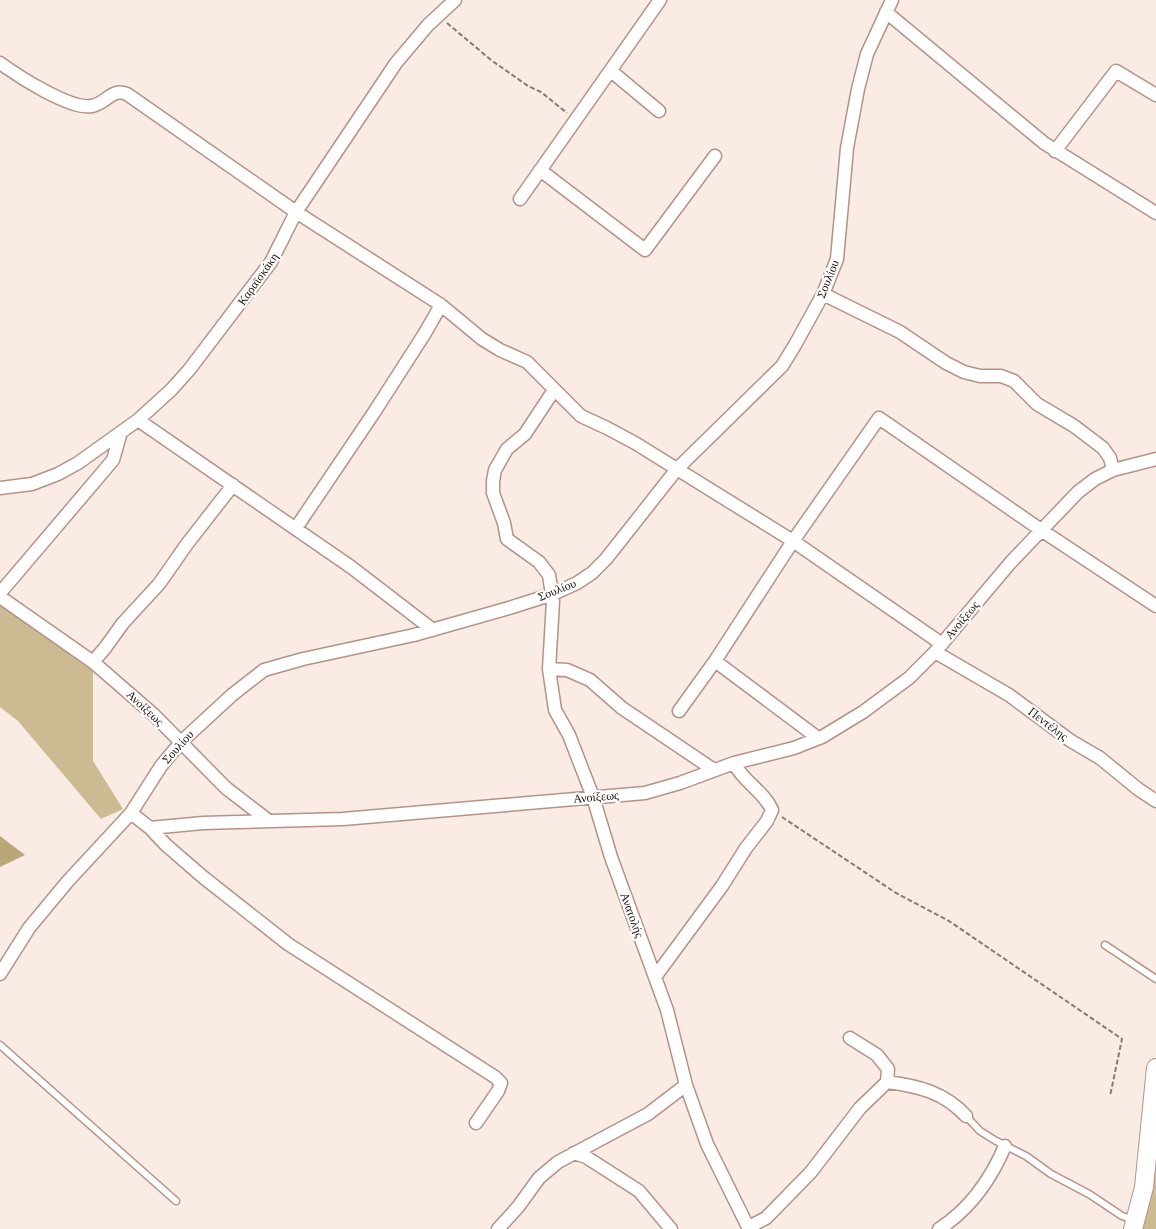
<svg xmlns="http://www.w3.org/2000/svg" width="1156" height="1229" viewBox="0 0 1156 1229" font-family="Lora,serif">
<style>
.green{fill:#ccbb92}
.forest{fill:#baa778}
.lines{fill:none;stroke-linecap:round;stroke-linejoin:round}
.lane-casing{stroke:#b59286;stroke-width:9}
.street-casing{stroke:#b59286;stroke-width:15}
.secondary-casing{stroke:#b59286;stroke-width:20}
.path{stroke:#887a75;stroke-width:2;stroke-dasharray:5 2.5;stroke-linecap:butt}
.lane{stroke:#fff;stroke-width:6}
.street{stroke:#fff;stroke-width:12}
.secondary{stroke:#fff;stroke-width:18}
.labels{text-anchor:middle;stroke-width:4.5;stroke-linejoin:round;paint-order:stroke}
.street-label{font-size:12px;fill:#1d110c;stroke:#fff}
</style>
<rect width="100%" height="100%" fill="#faebe5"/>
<!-- green -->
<path class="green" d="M0,604l93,66v91l30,48 -22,10 -83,-98 -18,-14z
M1156,1096v133h-18z"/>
<!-- forest -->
<path class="forest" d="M0,836l25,19 -25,12z"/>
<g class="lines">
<defs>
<path id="lane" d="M1105,945l51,34
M0,1045l176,156
M966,1116l14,15 16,10 30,15 25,18 38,20 33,22 12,4"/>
<path id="street" d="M886,12l158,131 112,70
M0,63c18,13 70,47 92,43 15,-3 19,-18 35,-12l169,118 145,93 41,34 18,11 27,12 54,54 26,12 28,15 158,98 86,-123 162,112 115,76
M611,71l48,40
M1055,151l61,-80 40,24
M540,170l105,80 70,-94
M520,199l140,-199
M823,294l77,38 46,31 18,9 16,4h21l13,5 23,23 37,22 29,22 7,10 3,12
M554,390l-29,44 -18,15 -12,21 -2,11v12l11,30 3,16 32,23 10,13 4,26 -4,68 6,41 14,25 24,62 18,60 56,153 19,75 21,59 42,85
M138,420l213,147 82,63
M0,488l32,-4 26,-10 20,-11 60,-43 33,-30 18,-20 82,-108 25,-50 100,-149 32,-38 27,-25
M296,528l79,-117 50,-78 16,-28
M0,593l113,-133 8,-28
M0,597l93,65 61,53 72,73 43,33
M935,652l74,43 62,46 29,17 38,31 18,12
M715,661l78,-120 149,103
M93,662l12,-14 18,-25 36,-39 28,-40 46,-59
M549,669l18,1 23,10 32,28 92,62
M679,711l36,-50 103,77
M131,813l19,15 16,17 37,32 85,67 207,133 6,6 -3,8 -22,32
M150,828l53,-5 140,-4 302,-26 35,-10 54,-20 60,-15 28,-11 41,-25 46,-34 26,-26 76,-90 67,-70 17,-13 18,-9 43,-11
M0,974l29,-46 39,-47 63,-68 30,-47 20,-24 51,-47 32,-25 39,-11 111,-24 95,-27 44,-14 24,-11 15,-10 14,-14 71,-90 105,-103 13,-21 28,-51 14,-35 10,-111 11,-59 9,-35 25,-54
M655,977l67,-91 24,-38 21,-27 5,-11c-8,-19 -29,-28 -38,-47
M850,1038l27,17 11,14 -1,13
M574,1153l12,4 53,34 32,38
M749,1227l17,-9 45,-46 49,-64 27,-26c31,4 57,10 79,34
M498,1229l20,-22 21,-29 19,-16 90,-48 38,-29
M939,1229c31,-20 52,-50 66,-83"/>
<path id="secondary" d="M1133,1229l11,-42 12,-119"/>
</defs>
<!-- lane casing -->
<use href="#lane" class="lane-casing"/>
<!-- street casing -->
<use href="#street" class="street-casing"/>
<!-- secondary casing -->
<use href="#secondary" class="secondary-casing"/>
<!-- path -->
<path class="path" d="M447,23l44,37 37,26 13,6 26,21
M782,817l114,76 53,28 173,118 -12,57"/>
<!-- lane -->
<use href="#lane" class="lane"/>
<!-- street -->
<use href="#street" class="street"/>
<!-- secondary -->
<use href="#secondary" class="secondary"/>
</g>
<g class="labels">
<!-- street labels -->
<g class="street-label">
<text transform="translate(258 279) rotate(-55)" y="4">Καραϊσκάκη</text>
<text transform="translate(828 279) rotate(-68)" y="4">Σουλίου</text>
<text transform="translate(557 590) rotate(-22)" y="4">Σουλίου</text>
<text transform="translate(962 620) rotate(-50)" y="4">Ανοίξεως</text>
<text transform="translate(145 708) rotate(43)" y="4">Ανοίξεως</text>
<text transform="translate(1048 724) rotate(37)" y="4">Πεντέλης</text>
<text transform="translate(178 747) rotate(-48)" y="4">Σουλίου</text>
<text transform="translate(596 797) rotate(-5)" y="4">Ανοίξεως</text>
<text transform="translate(632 915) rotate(70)" y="4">Ανατολής</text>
</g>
</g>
</svg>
